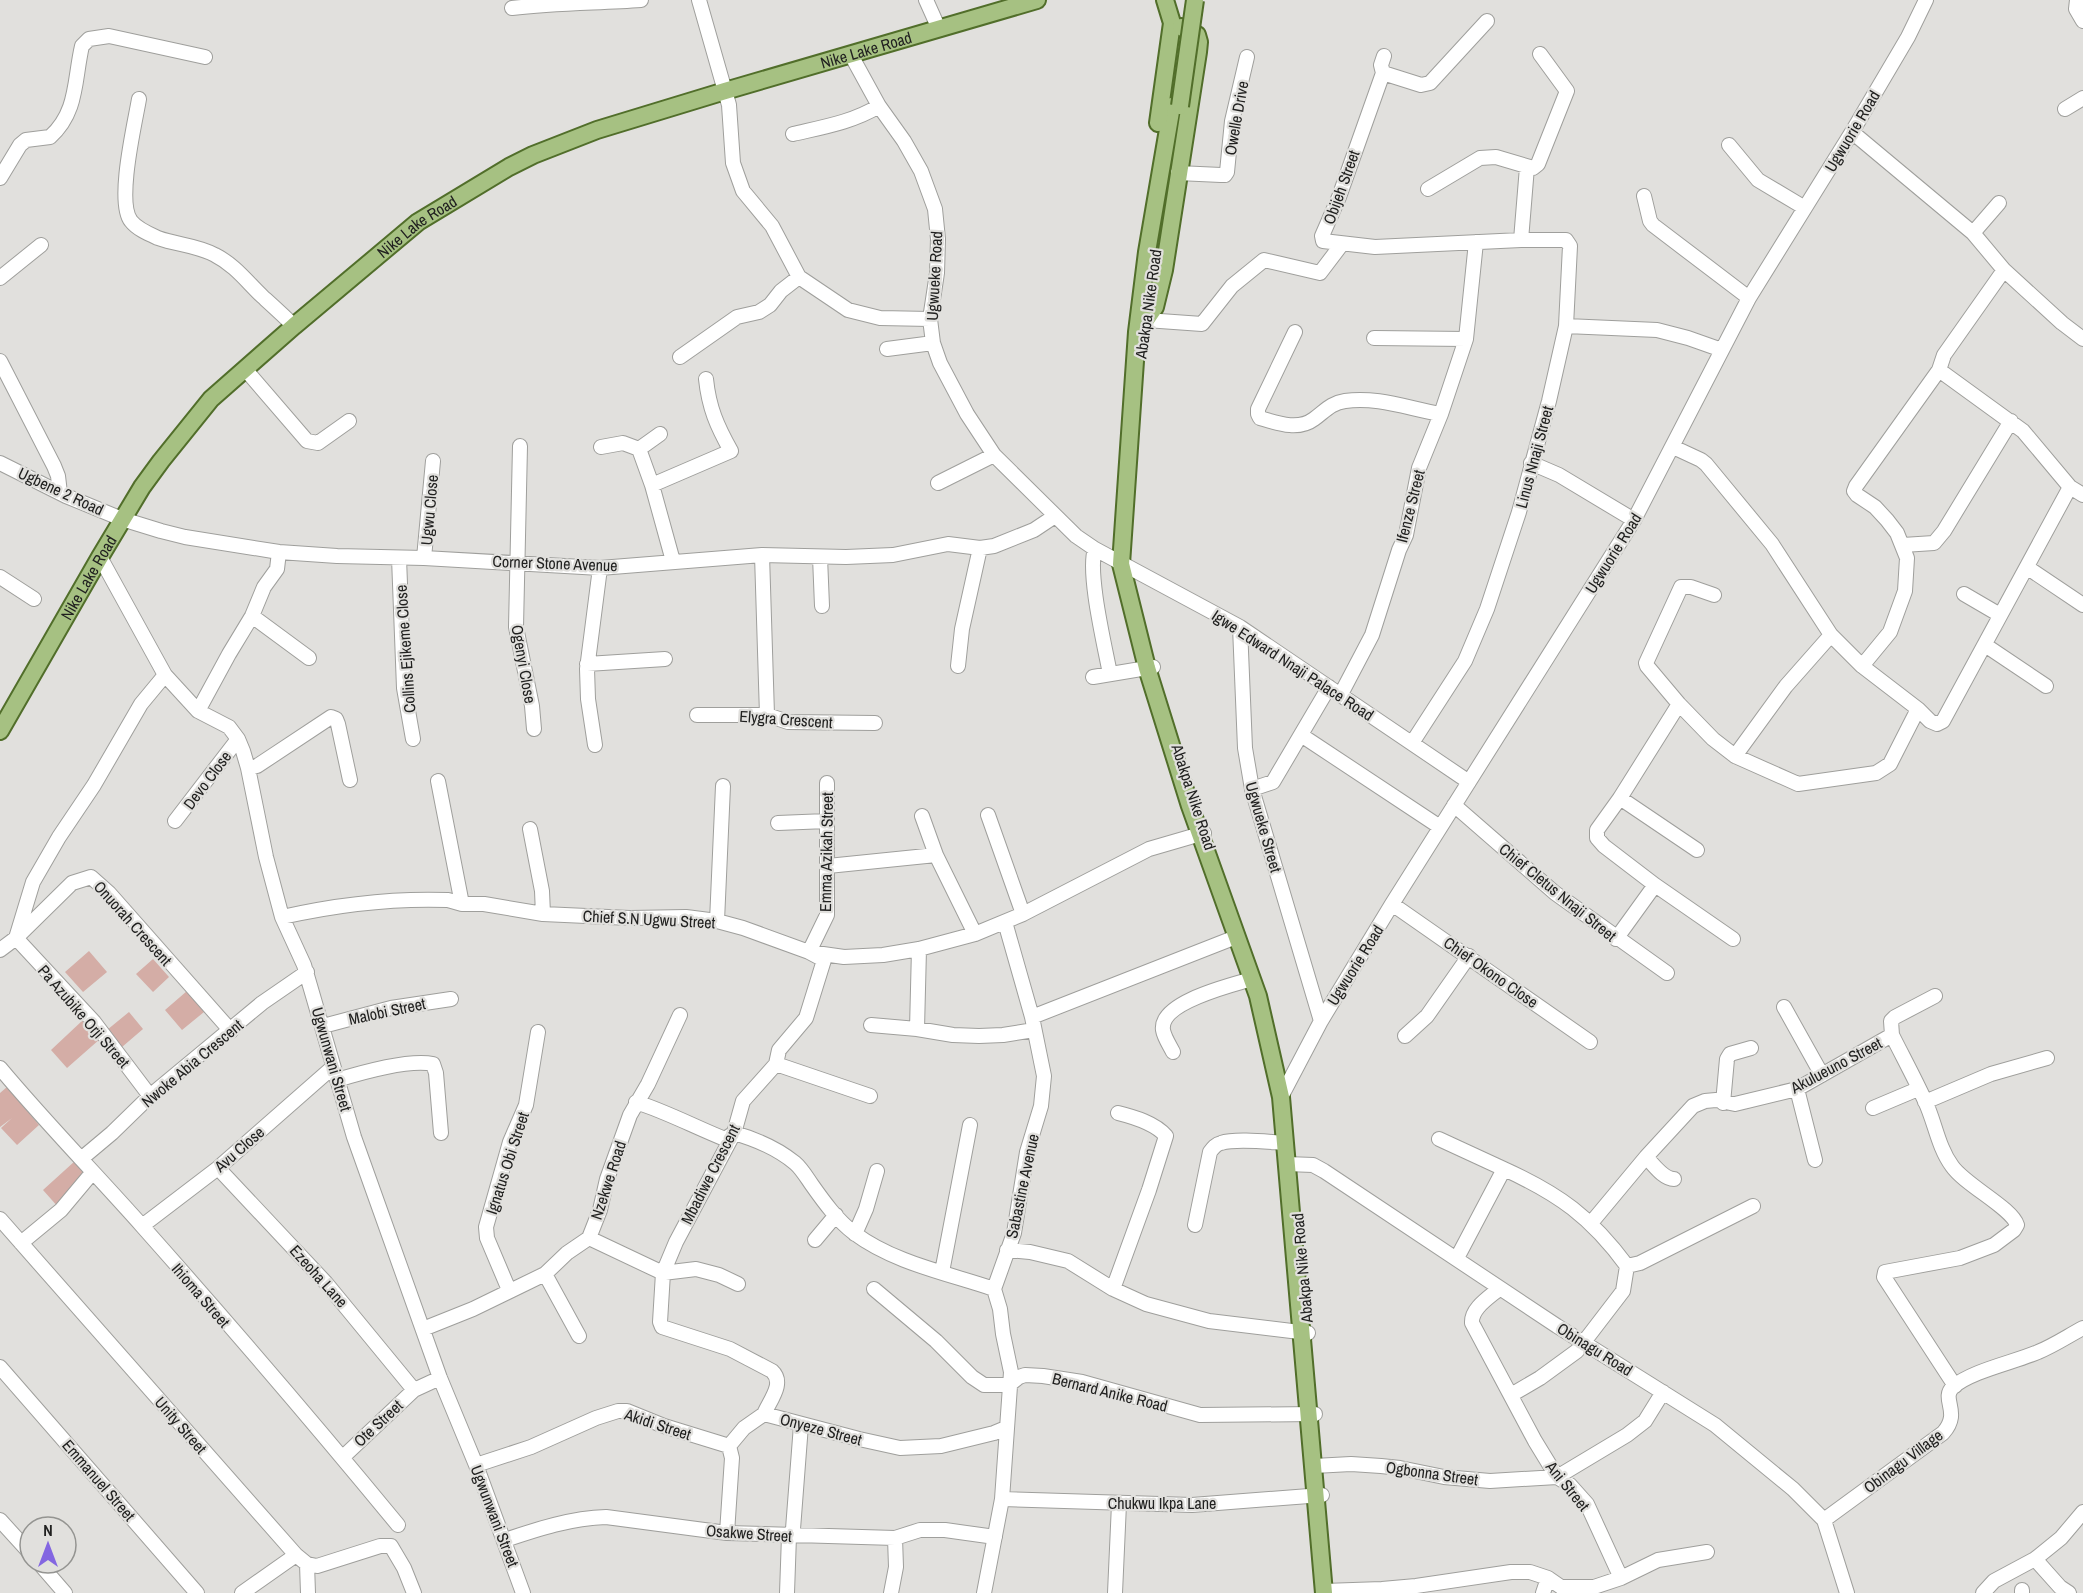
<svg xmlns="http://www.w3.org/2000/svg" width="2083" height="1593" viewBox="0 0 2083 1593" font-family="'Archivo Narrow',sans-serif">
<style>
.grass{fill:#d4ada6}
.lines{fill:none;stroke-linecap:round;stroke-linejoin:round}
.minor-casing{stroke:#9f9f9c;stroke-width:16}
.major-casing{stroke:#516e2a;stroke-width:20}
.minor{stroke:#fff;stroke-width:14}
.major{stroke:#a6c182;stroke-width:16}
.major-bridge-casing{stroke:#516e2a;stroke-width:20;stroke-linecap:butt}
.major-bridge{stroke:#a6c182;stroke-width:16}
.labels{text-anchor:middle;stroke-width:4.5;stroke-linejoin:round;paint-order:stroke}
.street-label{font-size:16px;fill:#212120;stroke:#e1e0dd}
</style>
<rect width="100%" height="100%" fill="#e1e0dd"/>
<!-- grass -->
<path class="grass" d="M89,951l18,21 -24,20 -18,-20z
M153,959l16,18 -16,15 -17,-18z
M187,991l17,21 -22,18 -17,-20z
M129,1012l14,17 -21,18 -15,-17z
M83,1020l17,19 -33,29 -16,-18z
M7,1087l32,38 -22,20 -16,-17 11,-10 -12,9v-34z
M75,1161l16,18 -32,29 -16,-18z"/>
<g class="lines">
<defs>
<path id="minor" d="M699,0l30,105 4,58 10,28 29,35 27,51 49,33 32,8 50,1
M926,0l13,29
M2077,0l-1,9 7,12
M512,8c43,-5 86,-5 129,-8
M851,55l28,51 25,35 17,30 14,38 3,30 -1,34 -7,46 3,24 7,20 27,51 27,41 82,81 19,13 145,78 229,155
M1384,56l-3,9 2,8 -44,124 -17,39 1,5 52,6 146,-7h45l4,6 -4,80 -17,75 -30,111 -32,97 -22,52 -53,82
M1383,73l38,12 9,-2 57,-62
M139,99c-4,24 -23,103 -8,122 6,8 18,13 27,17 19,7 39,7 57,17 20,10 33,28 48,42 11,10 21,19 31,29
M2065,109l18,-11
M1852,132l121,101 31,37 58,53 21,16
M793,134c30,-7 60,-12 86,-28
M1729,145l29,35 47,28
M1178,173l43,2h4l2,-3 5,-51 15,-64
M0,178l20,-33 6,-5 24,-3c28,-25 24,-57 32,-91l7,-7 20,-3 96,21
M1428,189l52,-31 16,-1 37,11 5,-4 29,-73 -27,-37
M1644,196l6,25 3,4 96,73
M1973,233l26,-30
M1521,240l6,-73
M0,278l41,-33
M1146,320l56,4 30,-38 32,-26 56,13 22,-29
M1566,326l91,4 31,8 34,12
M1295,332l-37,77v5l2,4c17,5 38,13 54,1 11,-8 17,-16 31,-18 32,-5 65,8 96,13
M1374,338l92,1
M887,349l46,-6
M680,357l57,-40 22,-5 11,-7 11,-14 18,-14
M0,361l54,105 4,10 2,17 6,3
M245,369l62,72 11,2 31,-22
M1939,370l84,61 47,56 13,8
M520,446l-4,181 16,79 2,23
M601,447l22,-4 16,6 13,36 21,76
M1673,447l28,13 5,4 66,80 59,91 31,31 56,43 12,12 7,3 6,-3 127,-234
M639,449l21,-15
M0,463l66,33 56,23 39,12 24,6 94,15 58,4 87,2 176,10 162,-13 84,2 47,-2 55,-11 32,4 14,-2 40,-16 21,-14
M1531,463l28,12 75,45
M938,483l56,-28
M652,485l79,-34c-14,-25 -22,-43 -25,-72
M1903,545l31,-2 10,-12 67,-110
M1095,549c-8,24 10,98 15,125
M762,555l5,160
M100,557l65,118 33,36 31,16 9,12 5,12 5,17 18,89 16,60 22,48 50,172 86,241 36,87 47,128
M820,557l2,49
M399,558l5,130 9,51
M424,558l9,-97
M2028,568l55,37
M0,577l34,22
M1964,594l36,21
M1714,595l-23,-8h-10l-35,76 1,3 32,38 34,35 22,17 63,28 78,-11 14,-9 28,-55
M252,616l57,42
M1240,627l5,121 7,41 69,232
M1985,645l61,41
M587,664l78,-5
M958,666l4,-37 18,-81
M1862,666l28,-34 15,-41 2,-33 -10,-25 -10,-13 -12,-13 -18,-12 -3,-4 2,-5 83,-116 5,-15 60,-85
M1093,677l60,-10
M1341,694l31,-59 27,-85 7,-15 13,-67 22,-54 25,-75 10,-97
M1679,704l-59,94 -23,32v8l7,8 51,39 78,54
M198,711l31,-57 23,-38 12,-29 13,-18 2,-17
M697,715h70l21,7 87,1
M1301,735l139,92
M595,745l-7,-46 -1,-30 13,-101
M1735,756l51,-70 45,-51
M248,768l9,-2 74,-49 5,2 2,5 12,56
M438,781l24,123
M827,783v132l-18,37 15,8 -18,58 -27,32 -3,14 -33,37 -9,32 -58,109 -13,31 -3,49 2,5 68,22 42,22c13,12 -2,29 -8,43l95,25 41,9 41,-2 53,-13 12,-5
M1252,789l21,-7 56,-95
M1620,798l77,52
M1454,805l101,88 112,80
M988,815l35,99
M175,821l63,-82
M778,823l49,-2
M530,829l12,62 1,23
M936,855l39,79
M828,866l108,-11 -14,-39
M1392,904l198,138
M282,917c53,-12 111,-19 166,-17l14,4h22l59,10 87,4 56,-1 31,4 26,7 66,24 35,5 39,-2 36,-6 56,-15 48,-20 126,-65 55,-16
M717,921l6,-135
M1616,939l39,-54
M0,950l16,-12 56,-55 19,-6 18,16 122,138
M1784,1007l38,68
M1032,1017l204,-80
M871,1025l46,4 36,6 26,1 24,-1 31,-5
M323,1026l68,-18 60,-9
M917,1029l2,-80
M1892,1035c11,22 23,44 33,66 10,21 13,46 27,65 13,19 60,42 65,59l-3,5 -20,15 -34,13 -75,14 -1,5 71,109
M1405,1036l22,-20 42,-60
M1173,1052c-3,-6 -9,-15 -10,-22 -4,-28 69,-45 89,-51
M776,1064l94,32
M0,1068c46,55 96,106 143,159 87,98 172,197 255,298
M337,1080c23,-7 73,-21 96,-16l3,9 5,60
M1797,1089l18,71
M150,1096l-56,-74 -78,-84 17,-56 26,-45 35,-52 47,-81 24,-29
M1281,1097l40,-76 71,-117 242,-384 115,-222 103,-166 56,-95 18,-37
M636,1102c31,10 59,25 89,37l9,-6c21,6 44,16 61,30 7,6 12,15 17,22 12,17 25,35 42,48 40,30 93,40 140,56
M1925,1102l66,-28 56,-16
M1723,1103l4,-44 3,-5 21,-6
M1873,1108l45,-19
M1439,1139l65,30
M1646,1157c8,8 17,22 28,22
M81,1159l31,-26 38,-37 112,-93 45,-31
M1287,1164l26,1 11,6 233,155 158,99 78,64 31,31 23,73
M218,1168l108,115 88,107
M0,1219l296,336 11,9 10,2 63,-20h11l13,22 10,25
M1591,1223l55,-66 47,-51 12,-5 11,-1 19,4 62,-15 95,-54 -1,-14 4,-4 40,-21
M1195,1225l15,-73c3,-4 6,-8 11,-9 15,-5 48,-1 64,0
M142,1226l76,-58 115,-101
M855,1234l11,-25 11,-38
M589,1238l74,35 33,-4 23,6 19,9
M815,1240l21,-25
M21,1243l40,-33 31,-37
M1007,1250l23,2 38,9 45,28 33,15 63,17 99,12
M1457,1258l47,-89c55,25 87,48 123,97l-4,25 -46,60 -37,27 -29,17
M1627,1266l13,-3 113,-57
M942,1272l28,-147
M545,1274l34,62
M1500,1288c-10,9 -29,20 -28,35l63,118 22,36 13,8 17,19 34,74
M874,1289l62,52 36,36 12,8h25l10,-8 6,-2 18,1 39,6 118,33 115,-1
M1113,1289l36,-99 17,-54c-11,-13 -32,-19 -48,-23
M509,1290l-22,-52 -1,-11 24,-85 16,-37 12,-73
M423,1329l50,-20 72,-35 22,-21 22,-15 11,-28 7,-31 23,-64 18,-31 32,-69
M0,1367l197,226
M343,1457l71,-67 26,-12
M476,1465l55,-18 65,-29 22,-7h9l37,15 65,20 15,-18 20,-14
M1314,1466l37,-2 30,2 19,2 44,9 46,4 67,-4 70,-42 18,-14 18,-29
M1002,1499l190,6 130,-10
M0,1520l30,33
M1824,1520l119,-87c19,-21 -3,-34 10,-46 18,-16 62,-25 85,-35 15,-6 30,-16 45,-24
M727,1533l5,-75 -3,-12
M505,1540c33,-11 66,-22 101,-23l121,16 168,5 25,-8h25l50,7
M2035,1559l25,28 9,6
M39,1563l26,30
M307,1564l1,29
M1324,1591l58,-2 34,-3 95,-14h19l18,6 13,9h33l27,-9 37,-18 49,-8
M242,1593l54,-38
M787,1593l2,-57 4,-7 8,-104
M891,1593l5,-26 -1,-29
M984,1593l18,-94 9,-127 -8,-38 -3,-25 -6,-20 20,-56 13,-81 14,-46 3,-30 -12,-59 -27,-95
M1115,1593l4,-89
M1543,1593l5,-15
M1983,1593l11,-12 41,-22 26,-21 22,-26
M2022,1593v-3"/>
<g id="major">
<path d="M1172,106l-25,146 -10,80 -16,232 26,104 43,138 68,190 23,101 43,496"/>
<path d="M1158,123l14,-100 -7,-23"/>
<path d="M1144,323l11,-16 9,-37 34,-218 1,-10 -2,-7 -16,-8"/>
<path id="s1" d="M0,731l100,-174 42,-70 19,-26 50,-62 83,-73 124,-104 91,-55 24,-12 64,-25 128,-39 312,-91"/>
</g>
</defs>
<!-- minor casing -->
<use href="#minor" class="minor-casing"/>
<!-- major casing -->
<use href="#major" class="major-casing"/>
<!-- minor -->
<use href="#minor" class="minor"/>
<!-- major -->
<use href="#major" class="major"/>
<defs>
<path id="major-bridge" d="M1180,106l15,-106"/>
</defs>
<!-- major-bridge casing -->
<use href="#major-bridge" class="major-bridge-casing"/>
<!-- major-bridge -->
<use href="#major-bridge" class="major-bridge"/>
</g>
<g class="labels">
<!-- street labels -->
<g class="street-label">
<text dy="6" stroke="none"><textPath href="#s1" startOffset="1149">Nike Lake Road</textPath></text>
<text transform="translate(1236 118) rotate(-80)" y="6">Owelle Drive</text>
<text transform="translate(1852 131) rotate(-59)" y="6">Ugwuorie Road</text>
<text transform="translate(1341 187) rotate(-70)" y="6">Obijeh Street</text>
<text dy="6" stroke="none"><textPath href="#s1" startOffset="663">Nike Lake Road</textPath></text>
<text transform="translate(934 276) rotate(-87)" y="6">Ugwueke Road</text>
<text transform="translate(1148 304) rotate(-82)" y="6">Abakpa Nike Road</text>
<text transform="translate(1534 457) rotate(-75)" y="6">Linus Nnaji Street</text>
<text transform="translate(61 491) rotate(25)" y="6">Ugbene 2 Road</text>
<text transform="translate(1410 506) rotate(-76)" y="6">Ifenze Street</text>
<text transform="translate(429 510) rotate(-85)" y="6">Ugwu Close</text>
<text transform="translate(1613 553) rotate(-58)" y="6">Ugwuorie Road</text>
<text transform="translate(555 563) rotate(2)" y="6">Corner Stone Avenue</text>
<text dy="6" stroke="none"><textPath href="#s1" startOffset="177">Nike Lake Road</textPath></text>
<text transform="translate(405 649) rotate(-94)" y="6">Collins Ejikeme Close</text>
<text transform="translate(524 664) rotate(80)" y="6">Ogenyi Close</text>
<text transform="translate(1293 665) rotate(33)" y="6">Igwe Edward Nnaji Palace Road</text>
<text transform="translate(786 719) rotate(4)" y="6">Elygra Crescent</text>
<text transform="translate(207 780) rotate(-53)" y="6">Devo Close</text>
<text transform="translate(1194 797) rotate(72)" y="6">Abakpa Nike Road</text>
<text transform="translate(1264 827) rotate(74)" y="6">Ugwueke Street</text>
<text transform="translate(826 852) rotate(-89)" y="6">Emma Azikah Street</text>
<text transform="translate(1558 892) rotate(39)" y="6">Chief Cletus Nnaji Street</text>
<text transform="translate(649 919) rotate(3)" y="6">Chief S.N Ugwu Street</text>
<text transform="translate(133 923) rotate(48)" y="6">Onuorah Crescent</text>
<text transform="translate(1355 965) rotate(-58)" y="6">Ugwuorie Road</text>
<text transform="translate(1491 972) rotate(35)" y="6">Chief Okono Close</text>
<text transform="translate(387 1011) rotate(-12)" y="6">Malobi Street</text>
<text transform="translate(84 1016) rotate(49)" y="6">Pa Azubike Orji Street</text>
<text transform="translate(332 1059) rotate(74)" y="6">Ugwunwani Street</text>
<text transform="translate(192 1063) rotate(-40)" y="6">Nwoke Abia Crescent</text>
<text transform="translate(1836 1065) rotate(-28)" y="6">Akulueuno Street</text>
<text transform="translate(239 1149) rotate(-41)" y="6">Avu Close</text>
<text transform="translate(507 1163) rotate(-72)" y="6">Ignatus Obi Street</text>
<text transform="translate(710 1174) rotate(-63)" y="6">Mbadiwe Crescent</text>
<text transform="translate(608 1180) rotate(-72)" y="6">Nzekwe Road</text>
<text transform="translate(1022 1186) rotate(-78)" y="6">Sabastine Avenue</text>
<text transform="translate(1302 1268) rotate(-95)" y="6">Abakpa Nike Road</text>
<text transform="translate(319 1276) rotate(48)" y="6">Ezeoha Lane</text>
<text transform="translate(201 1295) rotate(49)" y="6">Ihioma Street</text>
<text transform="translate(1595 1349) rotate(32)" y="6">Obinagu Road</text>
<text transform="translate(1110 1392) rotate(14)" y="6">Bernard Anike Road</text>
<text transform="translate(378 1423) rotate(-43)" y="6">Ote Street</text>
<text transform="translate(658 1424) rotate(18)" y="6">Akidi Street</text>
<text transform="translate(181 1425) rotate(49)" y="6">Unity Street</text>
<text transform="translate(821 1429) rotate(15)" y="6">Onyeze Street</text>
<text transform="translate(1903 1461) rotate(-37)" y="6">Obinagu Village</text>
<text transform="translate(1432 1473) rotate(8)" y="6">Ogbonna Street</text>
<text transform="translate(99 1480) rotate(49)" y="6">Emmanuel Street</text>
<text transform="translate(1568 1486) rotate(51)" y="6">Ani Street</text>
<text x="1162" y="1509">Chukwu Ikpa Lane</text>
<text transform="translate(495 1516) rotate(69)" y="6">Ugwunwani Street</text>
<text transform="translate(749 1533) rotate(4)" y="6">Osakwe Street</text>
</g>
</g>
<!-- north arrow -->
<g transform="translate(48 1545)"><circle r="28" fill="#e1e0dd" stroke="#949491" stroke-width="1.5"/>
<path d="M0-4.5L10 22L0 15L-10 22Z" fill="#8366e1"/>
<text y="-9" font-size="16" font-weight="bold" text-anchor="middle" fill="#212120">N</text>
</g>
</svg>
